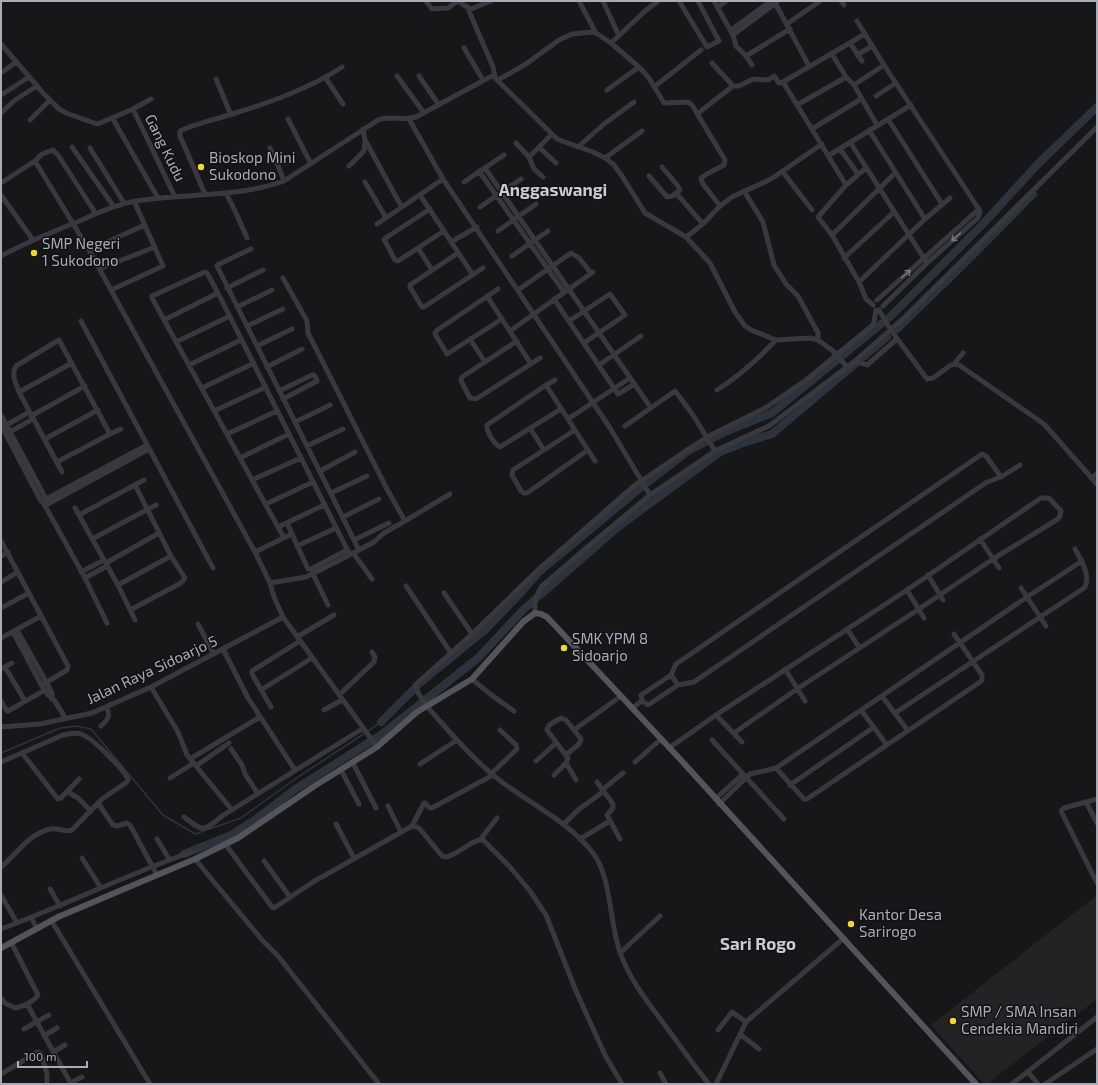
<svg xmlns="http://www.w3.org/2000/svg" width="1098" height="1085" viewBox="0 0 1098 1085" font-family="'Exo 2',sans-serif">
<style>
.built{fill:#232326}
.lines{fill:none;stroke-linecap:round;stroke-linejoin:round}
.stream{stroke:#2d333d;stroke-width:1.5}
.river{stroke:#2d333d;stroke-width:8}
.minor{stroke:#38383e;stroke-width:5}
.major{stroke:#54545d;stroke-width:6}
.oneway{stroke:#767781}
.poi-dot{fill:#f0d637;stroke:#121214;stroke-width:1.5}
.labels{text-anchor:middle;stroke-width:3;stroke-linejoin:round;paint-order:stroke}
.street-label{font-size:15px;fill:#a9abb8;stroke:#121214}
.poi-label{font-size:15px;fill:#a9abb8;stroke:#121214;text-anchor:start}
.quarter-label{font-size:17px;font-weight:bold;fill:#cacbd4;stroke:#121214}
</style>
<rect width="100%" height="100%" fill="#171719"/>
<!-- built -->
<path class="built" d="M1097,895v104l-110,85h-3l-53,-59z"/>
<g class="lines">
<!-- stream -->
<path class="stream" d="M368,731l13,-9
M1,753l59,-25 16,-2 15,3 72,86 32,19 46,-16 60,-43 64,-42"/>
<!-- river -->
<path class="river" d="M897,329l68,-66 68,-69
M381,722l39,-39 65,-53 30,-31 23,-26 101,-84 49,-38 37,-19 47,-19 119,-97 91,-91 56,-61 59,-57
M184,854l47,-19 28,-18 35,-27 87,-55 97,-77 45,-48 95,-83 102,-75 23,-9 29,-9 115,-97"/>
<!-- minor -->
<path class="minor" d="M426,1l6,8 16,-1 10,-7
M459,1l3,3 9,5
M491,1l-20,8 -2,2 24,56 2,10
M579,1l17,32
M603,1l16,35
M679,1l28,46 12,-6 -21,-40
M714,1l19,34 3,11 10,10 6,9
M774,1l35,65
M841,1l3,4
M718,7l8,-6
M857,21l27,44 96,146 -2,7 -51,45 -44,43
M787,24l33,-23
M731,30l40,-29
M733,35l44,-33
M611,43l33,-31 14,-11
M850,43l12,18
M1,44l43,50 15,15 7,4 31,11 3,-1 33,-14 18,-10
M464,48l19,32
M832,54l14,23 8,8 23,40
M857,55l15,-9
M746,56l44,-27
M712,63l21,23
M1,73l15,-11
M397,76l27,37
M419,76l20,29
M325,77l18,27
M216,79l15,36
M498,80l28,-16 33,-24 13,-6 20,-2 4,1 15,10 28,24 10,11 15,25 24,-1 4,3 33,55 -1,5 -17,9 -6,4 2,6 17,22
M854,85l30,-20
M654,87l47,-37
M607,90l32,-23
M1,95l28,-18
M876,96l20,-13
M797,105l49,-28
M133,109l42,88
M1,113l14,-13 22,-14
M697,114l36,-28h6l14,-7 15,1 6,-4 5,7 4,-1
M113,119l45,79
M288,119l23,45
M409,119l34,60 167,249 40,67
M888,119l54,85
M30,120l20,-20
M363,129l2,11 35,64
M812,129l49,-30
M869,130l56,89
M850,142l77,121
M516,143l13,14 5,12 9,8
M72,147l42,60
M539,147l17,16
M578,147l26,-23 30,-22
M90,148l34,55
M270,148l7,15 7,18
M840,149l18,25
M828,156l83,-51
M529,157l23,-23
M605,158l37,-27
M35,161l54,89 166,302 15,31 4,14 9,20 94,130
M349,166l15,-15 1,-10
M662,167l16,19 2,4 -4,3
M485,168l166,240
M866,168l-20,17 -28,32 14,18 27,47 7,17 7,6
M479,171l85,121
M783,172l29,38
M649,176l18,21 5,-1 4,-3 27,31
M365,182l21,36
M464,182l40,-27
M1,183l34,-22 7,-7 11,-4 5,5 38,59
M846,185l-63,-103 82,-48
M744,191l19,31 11,43 12,19 12,12 20,37v7
M226,193l10,20 11,25
M205,194l-25,-58v-5c15,-7 33,-11 49,-16 37,-11 82,-27 113,-48
M1,195l32,45
M422,198l51,77
M480,207l41,-28
M430,209l-46,30 11,21 3,1 46,-30
M377,224l66,-45
M498,231l38,-27
M832,235l63,-62
M686,237l17,-13 17,-18 12,-9 39,-18 51,-35
M451,242l26,-15
M418,248l14,22
M251,249l-34,16v1l142,284
M89,250l56,-25
M458,253l-48,32v2l12,20h2l59,-39
M1,256c26,-14 53,-25 81,-36 17,-8 35,-16 54,-19 49,-8 101,-3 148,-20l94,-61c13,-5 25,1 38,-3l74,-40 3,-1 64,63 5,2 31,11 12,6 9,7 8,11 23,37 41,24 24,26 25,49 10,14 6,4 25,10 34,-2 8,2 15,11 14,16
M512,256l36,-25
M844,258l50,-46
M99,269l56,-22
M283,278l24,43 1,12 79,156 18,32
M859,282l66,-63 25,-21
M227,288l36,-18
M498,289l-62,42 -1,3 12,20 55,-35
M111,290l52,-24 -29,-65
M518,290l53,-37 8,5 12,15
M487,296l44,68 9,-6
M554,299l64,95 17,-10
M877,300l102,-91
M237,307l35,-17
M879,310l11,19 37,50 6,-1 18,-13 3,-1 5,1 85,59 53,60
M164,320l54,-27
M81,321l132,247
M569,321l41,-27 15,21 -41,28
M247,326l36,-17
M510,331l83,-59
M470,339l15,23
M517,341l-55,36 -1,4 9,17 6,1 55,-35
M176,342l54,-26
M257,346l35,-17
M855,361l12,4 30,-26
M954,364l9,-11
M189,365l52,-25
M599,365l42,-29
M267,367l35,-18
M546,385l9,-5
M202,388l52,-25
M717,390c22,-14 41,-31 59,-50
M279,391l33,-16h2l3,5v1l-34,18
M19,392l53,-29
M561,409l-61,38c-6,-3 -14,-16 -13,-22l3,-2 56,-38 49,76
M214,411l52,-24
M1,415l44,82 3,1
M31,416l54,-30
M568,419l62,-41
M295,422l35,-17
M1,425l40,76 5,4 103,-56
M5,426l24,-14
M625,426l50,-35 18,24 22,36
M530,428l14,22
M575,430l-62,40 -1,5 9,16 3,2h3l61,-43
M8,433l25,-14
M110,434l11,-5
M227,434l50,-23
M45,439l53,-29
M307,446l36,-17
M240,458l49,-24
M57,462l53,-28 -51,-94 -43,26 -2,5v7l5,14 43,80
M320,471l35,-19
M1001,477l-15,-21 -4,-2 -306,210 -5,11 -30,20 1,6 6,4 30,-20 16,-3 293,-200 14,-5 19,-12
M1091,478l6,-4
M252,480l49,-22
M331,493l36,-17
M266,504l47,-22
M75,508l43,77 17,35
M79,515l65,-35
M343,517l36,-18
M287,523l21,46h3l36,-19
M278,527l46,-22
M284,538l-132,-240v-2l53,-24 2,1 11,20 132,262
M92,539l64,-34
M980,539l19,29
M354,540l35,-17
M1,541l67,125 -1,4 -25,15
M297,546l39,-18
M255,552l37,-18
M354,554l18,25
M1,556l7,-4
M106,563l53,-30
M81,572l23,-12
M313,574l15,31
M928,575l15,25
M85,578l22,-12
M1,582l17,-10
M270,583l36,-6 26,-13 27,-14 15,-8 10,-9 21,-12 45,-27
M118,585l53,-29
M406,586l45,67
M1021,588l25,38
M907,590l17,28
M444,593l28,41
M1,608l28,-15
M130,610l51,-27 4,-5 -14,-22 -36,-71
M535,613v-13l6,-13 50,-43 59,-49 65,-44 54,-25 86,-65 51,-45 191,-189
M107,623l-22,-45 -41,-74 4,-6 99,-53
M198,624l16,30
M847,629l12,18
M17,630l32,57 3,6v6
M13,632l31,58c3,5 6,7 10,10 4,6 8,12 11,18
M297,637l37,-22
M1,638l40,-22
M223,649l25,49 47,72
M5,667l20,34
M1,669l11,-6
M785,669l20,32
M671,675l7,10
M472,679l18,15 24,17
M151,687l27,45 9,23 45,55
M261,690l51,-32
M339,695l35,-33 1,-5 -3,-5
M882,696l26,35
M1,701l6,10h1l39,-22
M271,707l-19,-33v-3l48,-30
M632,708l10,-7
M324,710l18,-10
M861,710l26,35
M895,713l189,-125c8,-10 -3,-29 -9,-39
M716,715l26,27
M101,726c8,-8 9,-8 6,-19
M1,727l39,-3 52,-11 59,-26 132,-70
M574,730l47,-34
M712,740l72,79
M669,748l47,-33 191,-125 134,-92h8l12,13 -1,5 -2,3 -65,40 -74,50 -122,80 -63,44
M231,749l11,16 3,9 13,20
M22,753l36,46 3,-1 18,-19
M190,759l70,-42
M536,761l20,-18
M1,762l62,-27c6,-1 12,-3 18,-1 12,4 41,34 47,45l-1,3 -25,17 -30,31c-7,3 -14,-3 -22,-1 -23,6 -32,24 -49,38
M635,762l26,-23
M353,763l23,45
M566,763l10,17
M420,764l37,-24
M196,766l33,-23
M776,768l28,31h3l173,-117 2,-2v-5l-28,-41
M341,770l18,34
M491,774l26,-25 -1,-4 -16,-15
M554,775l12,-12 2,-5 -21,-28c0,-6 9,-9 14,-12l5,2 15,19 -2,5 -13,11
M170,778l24,-15
M597,782l16,22v4l-6,7 13,24
M790,785l84,-58
M602,790l21,-17
M68,792l10,6 13,13
M715,799l28,-25
M1097,799l-33,9 -3,3 36,72
M1086,802l11,21
M98,803l15,22 4,1 10,-3 3,2 27,50
M719,804l31,-30 26,-6 251,-171 55,-36
M388,806l13,26
M184,817c20,16 20,14 38,-1l140,-87
M336,824l18,34
M564,824l14,-14 26,-19
M412,826l5,1 3,2 22,27 3,1c13,-1 27,-19 38,-17l27,27 20,24 16,24 30,76 29,64 17,29
M157,839l12,20
M580,839l30,-18
M480,840l17,-22
M226,845l46,62 2,1 39,-26 99,-56 12,-23h1l5,5h2l61,-33
M82,858l19,30
M195,859l68,82 15,15 101,128
M264,861l26,36
M50,889l10,17
M1,895l16,28
M31,917l6,12
M51,920l99,164
M1,929c64,-24 125,-54 190,-77
M620,953l40,-37
M1,998l5,6 10,4c7,-2 18,-6 22,-13l-27,-53
M27,1004l44,80
M24,1029l25,-14
M718,1030l14,-18 14,10
M740,1034l19,15
M44,1036l13,-8
M53,1052l12,-7
M1028,1072l10,12
M660,1073l6,11
M1,1074l37,-22 3,1 6,21v10
M70,1083l12,-6
M709,1084c-15,-18 -28,-37 -42,-56 -17,-23 -36,-46 -46,-73 -12,-31 -9,-77 -28,-102 -23,-30 -57,-46 -87,-68 -24,-17 -48,-43 -67,-65 -9,-10 -20,-22 -24,-35l57,-51 66,-64 97,-85 72,-48 60,-30 39,-27 67,-55 1,-3 2,-12
M716,1084l30,-62 98,-84
M1012,1084l85,-67
M1045,1084l52,-35"/>
<!-- major -->
<path class="major" d="M1,948l57,-31 137,-58 43,-21 78,-53 61,-38 40,-35 55,-33 51,-57 12,-9 6,1 6,3 132,141 297,326"/>
</g>
<!-- one-way arrows -->
<defs><path id="oneway-shaft" d="M-6 0H5M1.5-3L5.5 0L1.5 3" fill="none" stroke-width="1.6" stroke-linecap="round" stroke-linejoin="round"/></defs>
<g class="oneway">
<use href="#oneway-shaft" transform="translate(956 237) rotate(138)"/>
<use href="#oneway-shaft" transform="translate(906 274) rotate(-42)"/>
</g>
<!-- markers -->
<g class="poi-dot">
<circle cx="201" cy="167" r="4"/>
<circle cx="34" cy="253" r="4"/>
<circle cx="564" cy="648" r="4"/>
<circle cx="851" cy="924" r="4"/>
<circle cx="953" cy="1021" r="4"/>
</g>
<g class="labels">
<!-- street labels -->
<g class="street-label">
<text transform="translate(165 148) rotate(64)" y="5">Gang Kudu</text>
<text transform="translate(152 670) rotate(-25)" y="5">Jalan Raya Sidoarjo 5</text>
</g>
<!-- poi labels -->
<g class="poi-label">
<text x="209" y="163">Bioskop Mini<tspan x="209" dy="17">Sukodono</tspan></text>
<text x="42" y="249">SMP Negeri<tspan x="42" dy="17">1 Sukodono</tspan></text>
<text x="572" y="644">SMK YPM 8<tspan x="572" dy="17">Sidoarjo</tspan></text>
<text x="859" y="920">Kantor Desa<tspan x="859" dy="17">Sarirogo</tspan></text>
<text x="961" y="1017">SMP / SMA Insan<tspan x="961" dy="17">Cendekia Mandiri</tspan></text>
</g>
<!-- quarter labels -->
<g class="quarter-label">
<text x="553" y="196">Anggaswangi</text>
<text x="758" y="950">Sari Rogo</text>
</g>
</g>
<!-- border -->
<rect width="1098" height="1085" fill="none" stroke="#a9abb8" stroke-width="4"/>
<!-- scale -->
<path d="M18 1061v6h69v-6" fill="none" stroke="#a9abb8" stroke-width="2"/>
<text x="24" y="1061" font-size="12" fill="#a9abb8" stroke="#121214" stroke-width="3" paint-order="stroke">100 m</text>
</svg>
